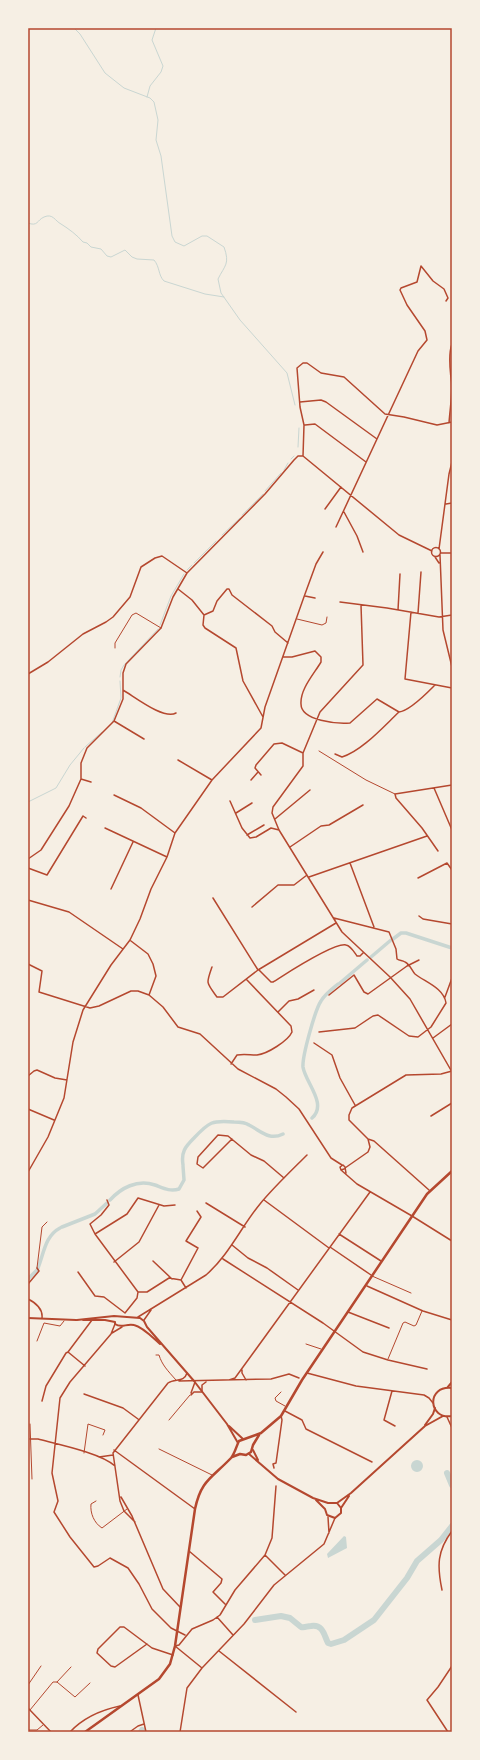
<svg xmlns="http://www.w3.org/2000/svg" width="480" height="1760" viewBox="0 0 480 1760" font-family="Helvetica,sans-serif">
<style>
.water{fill:#c9d6d2}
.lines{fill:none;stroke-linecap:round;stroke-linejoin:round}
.stream{stroke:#c9d6d2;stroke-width:1}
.canal{stroke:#c9d6d2;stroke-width:3.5}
.river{stroke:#c9d6d2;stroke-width:6}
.service{stroke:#b5482f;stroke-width:1}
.minor{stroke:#b5482f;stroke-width:1.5}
.tertiary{stroke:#b5482f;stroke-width:2}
.secondary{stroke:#b5482f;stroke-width:2.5}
.neatline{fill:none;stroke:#b5482f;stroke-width:1.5}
</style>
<rect width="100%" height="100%" fill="#f6efe4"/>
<!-- water -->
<path class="water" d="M411 1466a6 6 0 1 1 12 0a6 6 0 1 1-12 0Z
M344,1536l2,1 1,11 -19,10 -1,-4z"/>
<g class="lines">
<!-- stream -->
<path class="stream" d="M74,28l6,6 25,39 19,15 26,10 4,4 4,18 -2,20 5,16 11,80 3,6 9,4 18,-10h5l17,11c6,17 1,18 -6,32l3,14 19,27 47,53 8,32
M147,97l3,-11 11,-14 2,-6 -11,-26 4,-12
M28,223c10,4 9,-3 16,-6 9,-4 11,4 17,7 8,5 16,11 22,18l4,1 4,4 10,2 6,7 4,1 14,-7 7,7 5,2 17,1c6,7 4,15 10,21l41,13 19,3
M298,447l1,-19
M291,459l3,-3
M284,470l4,-7
M265,491l16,-18
M242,515l21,-21
M222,535l18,-17
M194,563l22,-22
M187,570l5,-5
M160,625l11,-29 13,-22
M120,677l1,-7 3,-5 34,-36
M112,723l9,-25 -1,-17
M85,747l17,-15
M28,802l28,-14 14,-23 14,-17"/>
<!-- canal -->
<path class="canal" d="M393,939l8,-6h5l46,15
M371,957l20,-17
M340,983l27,-23
M312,1118c16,-14 -7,-36 -9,-51 -1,-10 12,-57 18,-66 4,-7 11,-12 17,-17
M183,1165c-2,-13 2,-18 11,-27 15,-16 18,-18 40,-16 5,0 11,0 15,3 12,6 20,16 34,9
M110,1200c11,-12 27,-21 45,-15 8,3 15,7 24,4l5,-9 -1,-14
M62,1227l33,-13 12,-11
M38,1268c6,-15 7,-32 22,-40
M28,1279l9,-9"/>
<!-- river -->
<path class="river" d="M447,1473l5,12
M255,1620l26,-4 9,2 11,9c4,1 6,-1 10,-1 12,-2 13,9 17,17l3,1 13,-4 30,-20 33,-42 10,-17 24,-21 11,-14
M141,1732l1,-2"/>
<!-- service -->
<path class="service" d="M297,619l25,6 4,-2 1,-6
M115,648v-5l17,-28 4,-2 25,15
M319,751l47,29 29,14
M37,1268l5,-41 5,-5
M372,1276l39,17
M37,1341l7,-18 16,3 4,-5
M306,1344l15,5
M156,1355h3c3,10 9,16 17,25
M388,1359l15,-36 2,-1 9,4 2,-1 6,-14
M281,1392l-6,6 1,3 9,5
M169,1420l21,-25
M30,1424l2,55
M159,1449l53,26
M84,1453l4,-29 17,6 -2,5
M96,1501l-5,3c-1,9 3,19 11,24l25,-19
M57,1682l14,-15
M28,1685l13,-19
M30,1710l23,-28h4l18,15 15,-14
M28,1730h9l6,-5"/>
<!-- minor -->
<path class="minor" d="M300,402l21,-2 5,2 51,37
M449,423c1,-15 4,-30 2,-45 -1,-10 -3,-24 1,-34
M305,425l10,-1 51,38
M303,456l1,-31 -4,-18 -3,-39 6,-5h4l14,10 23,4 41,37 19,3 33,8 15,-3
M303,456l96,79 33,16
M446,504l6,-1
M325,509l16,-22
M344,512l13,24 6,16
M336,527l82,-176 9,-11 -2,-9 -18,-26 -7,-15 1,-2 16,-6 4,-16 12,15 11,8 4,9 -2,3
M431.5 552a4.5 4.5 0 1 1 9 0a4.5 4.5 0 1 1-9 0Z
M439,549l10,-75 3,-12
M441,553h11
M440,555l3,75 9,37
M435,557l4,6
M178,589l14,11 12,15 -1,10 2,3 31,20 7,33 20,36
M305,596l10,2
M340,602l47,6 52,9 13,-2
M361,605l2,60 -43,47 -17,41v13l-30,41 -1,6 7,17 63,102 48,45 20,22 42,73
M398,610l2,-36
M411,612l-6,67 47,9
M418,613l3,-41
M204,615l9,-4 4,-10 10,-12h2l3,6 40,31 3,6 13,11
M283,657h9l23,-6 6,6v5c-7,12 -21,27 -20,42 0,17 37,20 49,19l27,-24 22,13
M28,674l20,-12 35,-28 23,-12 7,-5 17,-20 11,-30 14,-9 7,-2 25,17
M123,690c12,7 41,30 53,23
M114,721l30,18
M335,754l7,3c20,-6 42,-31 57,-45 11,-1 28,-19 36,-27
M178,760l34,20
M261,775l-6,-7 1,-3 18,-21 8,-1 21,10
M81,779l10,3
M251,780l7,-8
M434,788l18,42
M114,795l27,13 34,25
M230,801l12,27 8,10 6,-1 15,-9 8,2
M236,813l16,-10
M275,819l35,-29
M105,828l62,29
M247,835l17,-10
M290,847l31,-21 8,-1 34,-20
M438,851l-16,-23 -26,-30 -1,-4 57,-9
M28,859l13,-9 28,-44 12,-27v-16l6,-15 27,-27 9,-22v-26l3,-9 35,-36 12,-31 14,-24 78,-79 29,-34 4,-4h5
M350,863l24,64
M28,868l19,7 36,-59 3,2
M309,877l118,-41
M418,878l29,-15 5,7
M111,889l22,-47
M213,898l45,72
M28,900l41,12 54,37
M252,907l26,-22h16l13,-10
M419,916l4,3 29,5
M131,941l17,13 5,10 3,12 -7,19
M28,964l14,7 -3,21 51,16 9,-2 32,-15h7l11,4 14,12 15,20 22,7 38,35 38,20 10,8 13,12 32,49 11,7
M212,967c-6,17 -6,15 5,30h6l35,-27 78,-47
M259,970l12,12h2c13,-8 61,-40 73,-37 5,1 8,7 11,11h3l3,-3
M329,995l25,-20 10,17 4,2 39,-28 12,-6
M445,997l7,-19
M278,1012l11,-11 9,-2 16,-9
M319,1032l36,-4 18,-12 5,-1 31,21 9,1 13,-10 15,-24c-2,-15 -21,-21 -31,-29 -3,-3 -5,-10 -10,-12 -3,-2 -5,-1 -8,-3l-1,-10 -7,-17 -55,-14
M433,1038l19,-14
M314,1043l18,12 8,23 15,27
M231,1064l6,-9c7,-1 13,0 20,0 10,-1 31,-14 35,-23l-1,-6 -44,-46
M28,1076l6,-5 3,-1 18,8 12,2
M28,1109l26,11
M431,1116l21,-13
M232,1139l-29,29 -6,-4 1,-7 20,-22 10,1 23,19 13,6 20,17
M368,1139l6,2 55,49
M345,1168l23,-16 2,-5 -2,-8 -19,-19v-5l3,-7 54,-33 35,-1 11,-3
M344,1169l-3,1 -1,-3 3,-2 2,2 1,6
M341,1170l16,14 55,32 40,25
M28,1172l20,-35 16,-39 9,-56 10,-32 28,-45 19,-25 10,-21 11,-30 16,-32 8,-24 37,-53 49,-52 4,-21 40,-113 11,-30 7,-12
M264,1200l65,48
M206,1203l39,24
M95,1234l-5,-10 11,-9 8,-10 -2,-5
M339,1234l42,27
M232,1245l16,13 19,10 31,22
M330,1247l41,28
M223,1259l100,64 40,29 25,8 39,9
M153,1261l19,18
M114,1262l25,-20 20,-37
M78,1272l17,24 9,1 21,16 12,-15 1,-6h9l22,-14 12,2
M28,1284l11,-13 -2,-3
M367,1286l56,25 29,9
M186,1288l-5,-8 17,-32 -12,-7 15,-24 -4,-6
M138,1292l-43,-58 32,-20 11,-16 26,8 11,-1
M28,1299c8,4 15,10 14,19
M348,1312l41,16
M138,1317l68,-42c23,-20 35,-48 54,-71 14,-17 31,-33 47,-49
M144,1320l7,-10
M115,1324l-4,10 -41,48 -10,16 -8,75 6,28 -4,11 16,25 24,30 4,-1 12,-8 18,10 11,16 13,25 19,19 14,7
M112,1333l10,-6
M68,1352l24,-32
M242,1370v3l4,7
M307,1373l49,13 68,9 5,3 4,5
M229,1380l6,-2 16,-22 119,-164
M179,1381l92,-2 18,-5 10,4
M392,1391l-8,29 11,6
M191,1393l4,-11
M84,1394l39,14 15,11
M191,1395l3,-3h8v-7l4,-3
M42,1401l4,-15 20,-33 2,-1 17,14
M285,1411l17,9 4,9 66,33
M447,1417l5,11
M30,1439h8c19,5 63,14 77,27
M114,1450l81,59
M99,1457l14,-2
M274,1468l-1,-4 3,-1 6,-43 -1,-4
M121,1497l11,19 31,73 17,18
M328,1517l1,16
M135,1522l-11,-11 -4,-10 -7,-48 55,-70c7,-5 16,0 19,-10
M189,1551l33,28 -1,4 -8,9 12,12
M265,1555l20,20
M442,1590c-5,-24 -5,-39 10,-59
M217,1617l16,18
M147,1644l-32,23 -4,-1 -14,-13 1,-4 22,-22h4l28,21 21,7
M219,1651l77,61
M202,1668l-27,-22 4,-1 13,-16 21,-9 7,-5 15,-25 30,-35 7,-17 4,-52
M138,1695l8,37
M28,1708l23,24
M131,1731l7,-5 6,-2
M70,1732c14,-15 31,-22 50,-26
M180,1732l7,-44 15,-20 42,-44 30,-39 50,-41 11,-26
M448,1732l-21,-32 11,-13 14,-21"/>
<!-- tertiary -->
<path class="tertiary" d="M28,1318l48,2
M77,1320l37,-4 26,2 4,3 3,6 47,54 33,43 11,19
M83,1320h22l10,2v2c7,5 11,-1 19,1 9,2 19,13 26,19
M447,1388l5,-6
M452,1388c-26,-3 -24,32 0,28
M425,1425l8,-11 2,-6
M229,1426l14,13
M253,1450l5,10
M249,1454l29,25 35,19 15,5h9l4,5
M316,1500l9,9 2,6 8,3 6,-5v-5l8,-12
M337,1503l14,-10 74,-67 18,-10"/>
<!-- secondary -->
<path class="secondary" d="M232,1457l8,-3 6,1 5,-3 2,-7 6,-10
M85,1732l74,-53 11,-15 5,-18 20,-137c6,-29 17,-31 36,-51 4,-5 5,-11 8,-17l22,-8 20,-17 21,-36 125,-186 25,-23"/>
</g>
<!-- border -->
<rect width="480" height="1760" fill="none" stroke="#f6efe4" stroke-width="58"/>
<rect x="29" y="29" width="422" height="1702" class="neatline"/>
</svg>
